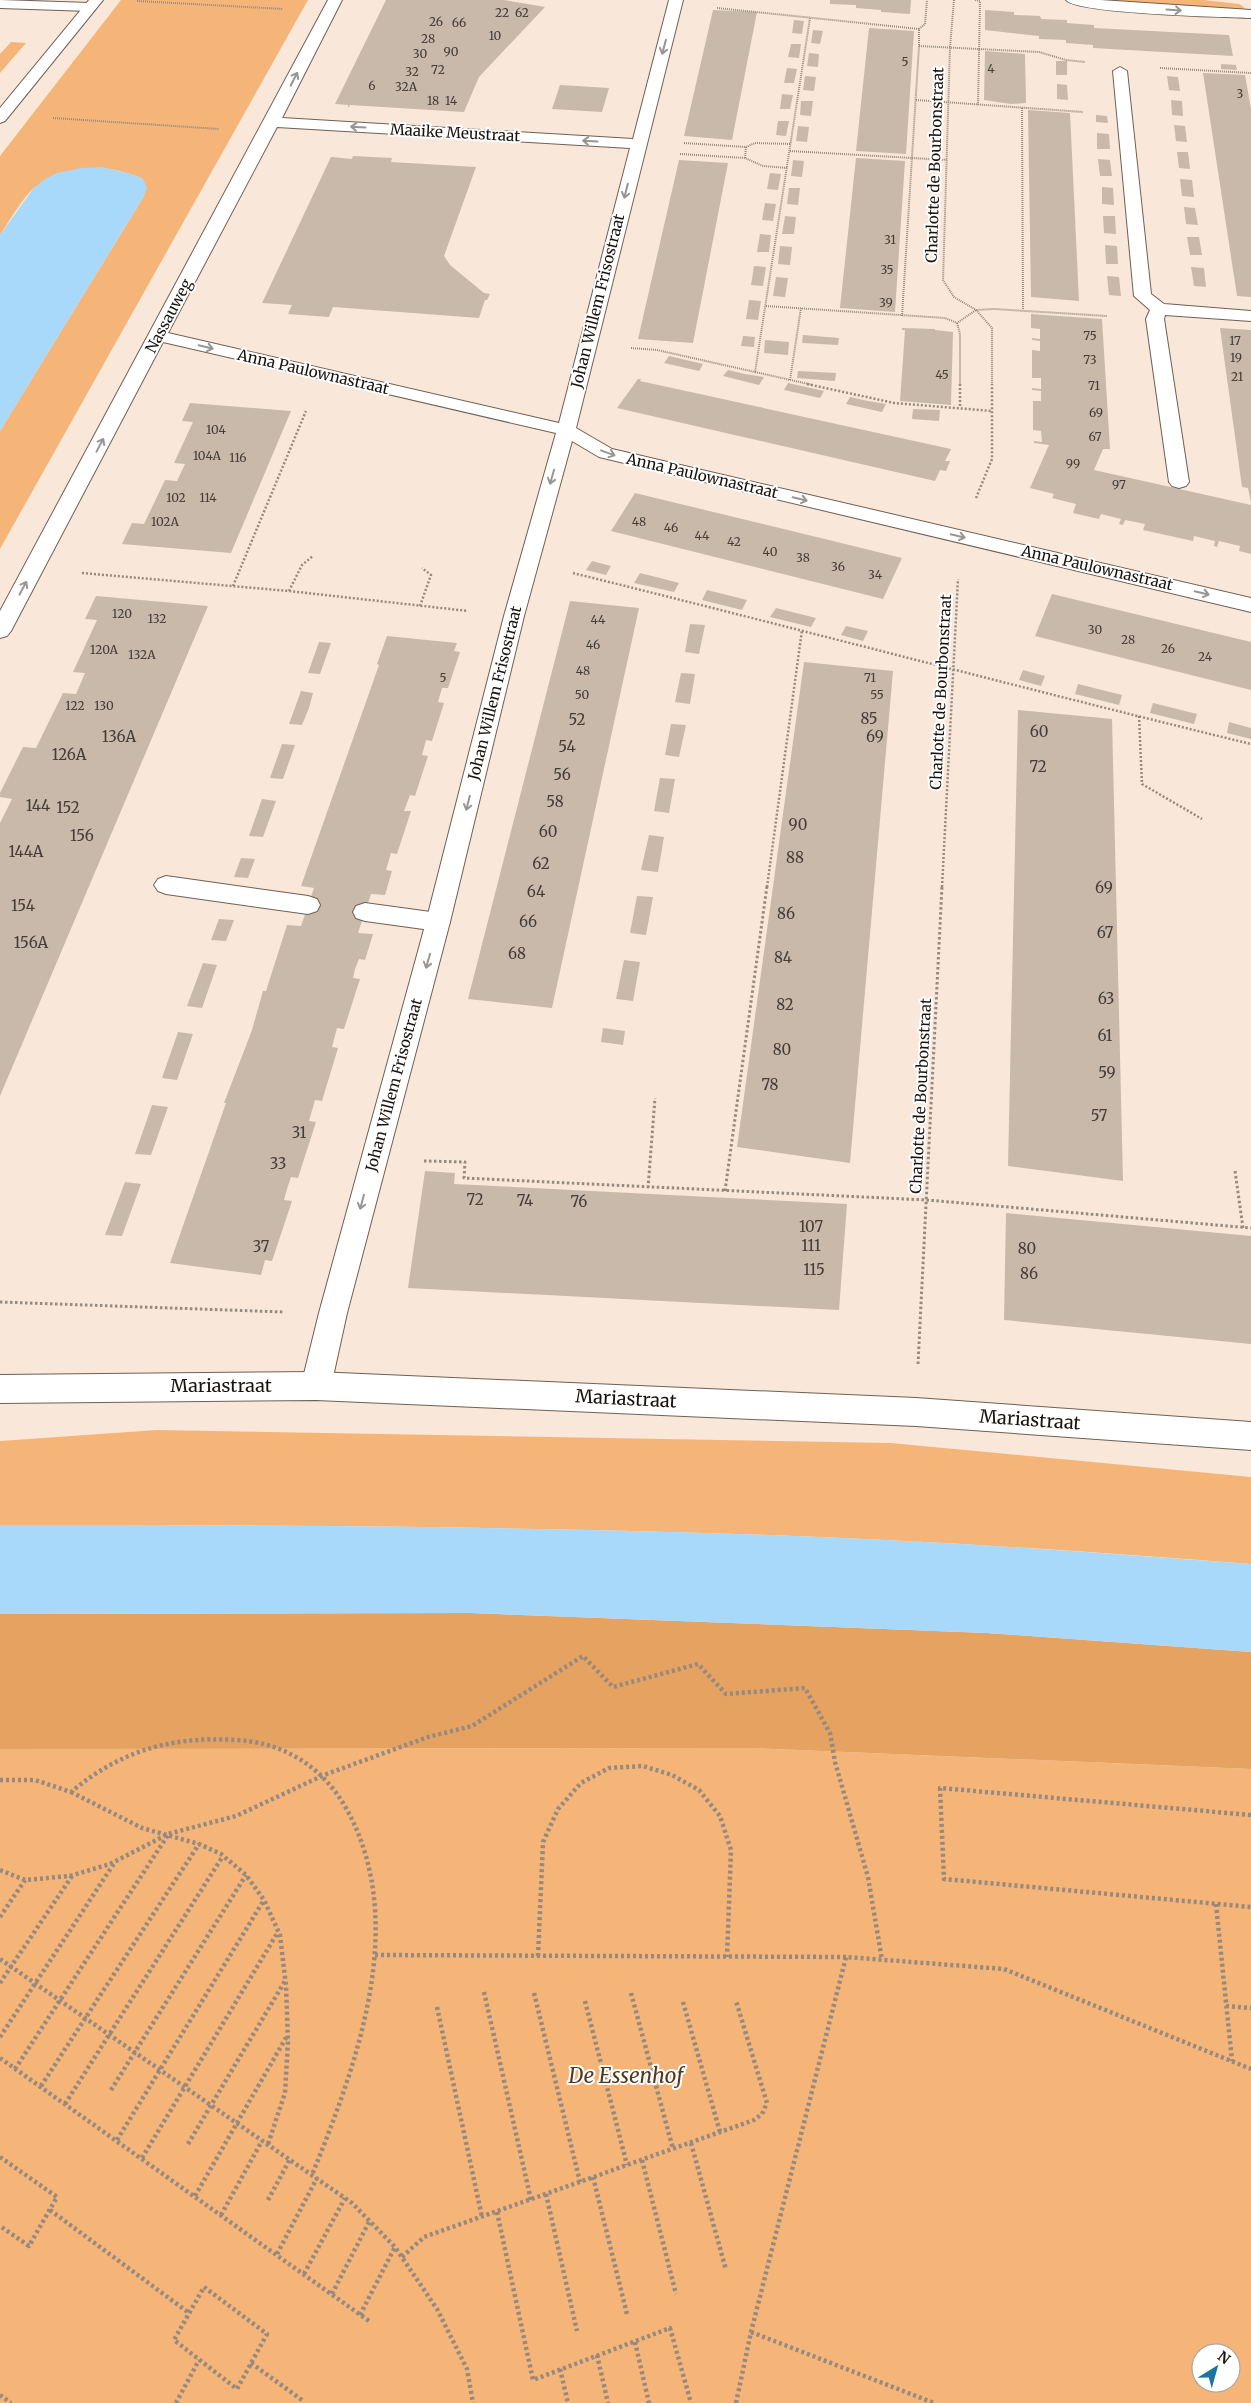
<svg xmlns="http://www.w3.org/2000/svg" width="1251" height="2403" viewBox="0 0 1251 2403" font-family="Merriweather,serif">
<style>
.green{fill:#f6b578;fill-rule:evenodd}
.forest{fill:#e6a261}
.water{fill:#a8d8fa}
.building{fill:#c9b9ab}
.lines{fill:none;stroke-linecap:round;stroke-linejoin:round}
.service-casing{stroke:#6f6054;stroke-width:2}
.minor-casing{stroke:#6f6054;stroke-width:2}
.tertiary-casing{stroke:#6f6054;stroke-width:2}
.path-far3{stroke:#96897f;stroke-width:2;stroke-dasharray:1 1;stroke-linecap:butt}
.path-far2{stroke:#96897f;stroke-width:2.5;stroke-dasharray:2 2;stroke-linecap:butt}
.path-far1{stroke:#96897f;stroke-width:3;stroke-dasharray:2.5 2.5;stroke-linecap:butt}
.path{stroke:#96897f;stroke-width:4.5;stroke-dasharray:3 3;stroke-linecap:butt}
.service{fill:#fff;fill-rule:evenodd}
.minor{fill:#fff;fill-rule:evenodd}
.tertiary{fill:#fff;fill-rule:evenodd}
.oneway{stroke:#989593}
.labels{text-anchor:middle;stroke-width:4;stroke-linejoin:round;paint-order:stroke}
.far-number-label{font-size:12px;fill:#453c35}
.far-street-label{font-size:15px;fill:#19130e;stroke:#fff}
.number-label{font-size:15px;fill:#453c35}
.street-label{font-size:18px;fill:#19130e;stroke:#fff}
.near-park-label{font-size:21px;font-style:italic;fill:#54381c;stroke:#fff}
</style>
<rect width="100%" height="100%" fill="#f9e8d9"/>
<!-- green -->
<path class="green" d="M121,0h187l-308,549v-118l144,-235 -1,-17c-35,-16 -78,-16 -109,9 -13,12 -24,32 -34,47v-79z
M1104,0h100l35,4 5,3 -2,5 -86,-5z
M11,42l15,1 -26,30v-19z
M157,1430l734,13 360,34v87c-171,-13 -343,-25 -515,-30 -245,-8 -491,-9 -736,-9v-84z
M753,1748l498,21v634h-1251v-654zM1201,2353h30v30h-30z"/>
<!-- forest -->
<path class="forest" d="M470,1613l517,20 264,19v117l-498,-21 -753,1v-135z"/>
<!-- water -->
<path class="water" d="M102,167l29,7 12,5 4,9 -3,8 -144,235v-196l33,-46 12,-10 12,-6 24,-5z
M0,1525c245,0 491,1 736,9 172,5 343,17 515,30v88l-264,-19 -517,-20 -470,1z"/>
<!-- building -->
<path class="building" d="M386,0h118l41,7 -66,70 -15,35 -114,-7 -2,3v-3l-13,-1z
M830,0h81l-1,14 -29,-2v-2l-25,-2v-3l-26,-1z
M713,10l44,2 -25,128 -48,-4z
M985,10l29,2v3l26,1 1,3 26,1v3l27,2v3l135,7 4,21 -140,-8v-3l-27,-2v-3l-27,-1v-3l-54,-6z
M794,20l10,1 -2,13 -10,-1z
M869,28l45,3 -8,123 -50,-3z
M813,30l10,1 -3,13 -9,-1z
M791,44h10l-2,14 -11,-1z
M985,51l40,3 1,49 -15,1 -27,-4z
M809,53l10,1 -1,13 -11,-1z
M1056,61h11v14h-11z
M1221,64l15,1 1,5 -16,-1z
M787,68l10,1 -3,14h-10z
M1203,73l42,2 6,34v188l-14,-1z
M805,76l11,1 -2,14 -11,-1z
M1167,76l11,1 2,14 -11,-1z
M1057,84l10,1 1,15 -11,-1z
M560,85l49,3 -7,24 -50,-3z
M782,94l11,1 -3,14h-10z
M1171,100l11,1 1,15 -11,-1z
M801,101h12l-2,15 -11,-1z
M1028,110l42,3 9,188 -48,-4z
M1096,115l11,1 1,7 -12,-1z
M778,121h11l-3,15 -10,-1z
M1174,125l11,1 2,16 -11,-1z
M798,126l11,1 -2,15 -11,-1z
M1097,133l12,1 1,15h-13z
M1177,152h11l2,17 -11,-1z
M353,156l39,2 -1,4 85,5 -32,89 6,9 34,28 6,1 -3,6h-2l-6,18 -146,-11 -4,10 -41,-3 4,-9 -30,-2 69,-146 21,2z
M856,158l49,3 -10,151 -55,-4z
M1098,159l12,1 2,16h-12z
M679,160l49,3 -35,180 -55,-4z
M793,160l11,1 -2,16 -11,-1z
M770,173l11,1 -3,16 -11,-1z
M1180,179l12,1 2,17 -12,-1z
M1102,187l11,1 1,17 -12,-1z
M789,188h11l-2,17 -11,-1z
M765,203l11,1 -3,17 -11,-1z
M1184,207l11,1 3,17 -12,-1z
M785,216l11,1 -2,17h-12z
M1103,216h12l1,18 -12,-1z
M760,234l11,1 -2,17h-12z
M1187,237h12l3,18h-12z
M1105,245l12,1 1,18h-12z
M780,246l12,1 -2,18 -12,-1z
M754,266l12,1 -3,19 -12,-1z
M1191,267l13,1 2,19 -12,-1z
M1107,276l12,1 2,19 -12,-1z
M776,277l12,1 -3,19 -12,-1z
M749,300l12,1 -3,19 -12,-1z
M1031,314l71,5 8,130h-7l-9,21 157,35v49l-12,-3 1,-5 -21,-5 -2,6 -3,-1 1,-5 -21,-5 -1,5 -50,-11 2,-6 -20,-4 -2,5 -4,-1 2,-5 -20,-5 -2,5 -26,-6 3,-9 -24,-6 2,-4 -24,-6 19,-43 -15,-2v-2l8,1 -1,-11 -8,-1v-29h8v-10l-9,-1v-2l9,1v-11h-9v-28l8,1v-10l-8,-1v-2l8,1v-10l-9,-1z
M902,328l33,1v1l18,2 -2,73 -51,-4 5,-71h-3z
M1220,328l31,2v173l-3,-15 -6,-1z
M803,335l36,3 -1,7 -36,-2z
M743,336l12,1 -1,10 -13,-1z
M765,340l24,2 -1,13 -24,-2z
M669,356l34,8 -4,7 -35,-8z
M728,370l17,4 19,3 -5,8 -36,-9z
M798,371l38,2 -1,8 -38,-3z
M638,379h3l-1,2 311,68 -6,12h5l-4,10 -6,-1 -5,11 -318,-73z
M788,383l36,8 -4,7 -36,-8z
M850,397l18,4 18,3 -4,8 -36,-8z
M190,403l101,8 -60,142 -109,-9 10,-21 12,1 21,-44 12,1 8,-17 -11,-1 19,-41 -11,-1z
M913,409l27,1 -1,11 -27,-2z
M635,493l198,48 69,17 -19,41 -272,-68z
M592,561l19,5 -5,9 -20,-5z
M640,573l20,5 19,5 -5,9 -40,-9z
M707,590l40,10 -5,10 -40,-10z
M1052,594l199,48v48l-216,-54z
M96,596l112,10 -208,490v-273l12,-24 -12,-2v-4l23,-46 13,1 27,-55 13,1 9,-21 -12,-1 24,-52 -12,-1z
M570,601l69,7 -87,400 -84,-9z
M776,608l40,10 -5,9 -41,-10z
M690,624l15,1 -6,29 -14,-2z
M846,626l22,5 -5,10 -22,-6z
M387,636l70,7 -3,8 6,1 -12,36h-6l-4,14 6,1 -12,38 -6,-1 -4,15 6,1 -13,40 -5,-1 -6,16h7l-14,43 -6,-1 -5,17 6,1 -7,24 -14,-1 -13,39 15,1 -8,26 -6,-1 -4,10 -2,9 7,1 -16,50 -7,-1 -5,19 6,1 -16,53 -7,-1 -6,21 7,1 -18,56 -7,-1 -4,12 -3,11 8,1 -20,60 -7,-1 -4,15 -91,-12 56,-160h-2l28,-73 11,-39h3l21,-66 14,1 13,-38 -13,-2 78,-221 -2,-1z
M319,642l12,1 -11,31 -12,-1z
M804,662l89,9 -43,492 -113,-16z
M1023,670l22,6 -4,10 -22,-6z
M681,673l14,1 -5,30 -15,-2z
M1078,684l44,11 -3,10 -44,-11z
M301,691l12,2 -4,15 -7,17 -13,-1z
M1153,703l44,11 -3,10 -44,-11z
M1018,710l94,9 11,462 -115,-15z
M1229,722l22,6v11l-24,-6z
M671,724l15,1 -7,32 -14,-2z
M282,744l13,1 -12,34 -13,-1z
M660,778l15,1 -6,34 -15,-2z
M262,799l14,2 -13,36 -14,-1z
M649,835l15,2 -6,35 -17,-2z
M241,858l14,1 -7,19 -14,-1z
M637,896l16,1 -7,38 -16,-2z
M219,919l15,1 -8,21 -15,-1z
M624,960l16,2 -7,39 -17,-2z
M203,963l14,2 -15,43 -15,-2z
M603,1028l22,3 -2,14 -22,-3z
M178,1032l15,2 -16,46 -15,-2z
M152,1105l16,2 -17,48 -16,-1z
M425,1171l30,2 -1,11 393,20 -8,106 -431,-22z
M125,1182l16,2 -19,52 -17,-1z
M1006,1213l245,23v108l-247,-24z"/>
<g class="lines">
<defs>
<path id="service" d="M1120,67l7,4 24,223 13,10 87,7v10l-86,-6 -1,4 25,163 -3,4 -7,2 -7,-2 -3,-4 -23,-163 4,-9 -16,-14 -21,-225z
M166,876l142,20 9,3 3,6 -3,6 -9,3 -142,-20 -8,-3 -4,-6 4,-6z
M365,903l73,10 9,2 3,7 -3,7 -9,2 -73,-10 -9,-3 -3,-6 3,-6z"/>
<path id="minor" d="M0,0l90,3 7,4 -7,4 -90,-3z
M328,0h14l-60,118 351,21 36,-139h14l-107,428 36,21 639,149v14l-652,-155 -27,-16 -48,175 -74,306 -103,391 -16,73 -5,10 -10,4 -10,-4 -5,-10 18,-73 107,-391 78,-306 52,-183 -393,-91 -152,289 -4,5 -7,2v-27zM277,127l353,21 -71,275 -391,-90z"/>
<path id="tertiary" d="M89,0h14l-98,121 -5,2v-15z
M1066,0h34l151,10v8c-26,-1 -175,-4 -185,-18z
M316,1372l600,26 335,24v28l-335,-24 -600,-26 -316,3v-28z"/>
</defs>
<!-- service casing -->
<use href="#service" class="service-casing"/>
<!-- minor casing -->
<use href="#minor" class="minor-casing"/>
<!-- tertiary casing -->
<use href="#tertiary" class="tertiary-casing"/>
<!-- path-far3 -->
<path class="path-far3" d="M954,0l-4,47 -7,233 11,17 22,13 16,18v57
M975,0l5,1 -2,104
M137,1l146,8
M717,8l202,21v17l120,6 27,8 19,2
M919,29l6,-5 2,-24
M1160,68l91,5
M916,100l167,12
M1022,108l1,202
M53,118l166,11
M684,143l62,4 9,-4 36,1
M790,151l157,9
M680,154l65,4 18,8 24,2
M745,158l1,-11
M766,306l179,12 12,5 19,-13 18,-1 113,7
M902,316l17,-270
M957,323l3,11v51
M631,348l26,2 98,22 55,-354
M755,372l58,13
M790,380l11,-72"/>
<!-- path-far2 -->
<path class="path-far2" d="M807,384l87,19 98,8
M960,384v24
M976,498l16,-39v-75
M82,573l207,18 179,20
M573,573c226,56 452,116 678,171
M233,586l73,-175
M289,591l13,-26 11,-9
M420,606l11,-31 -9,-7
M1139,716l3,68 60,35
M767,887l35,-257
M942,887l16,-308"/>
<!-- path-far1 -->
<path class="path-far1" d="M424,1161l41,1 -1,16 463,22 324,28
M1235,1171l8,57
M648,1188l7,-90
M725,1191l42,-305
M0,1302l284,10
M918,1364l24,-478"/>
<!-- path -->
<path class="path" d="M0,1780h35l36,12c49,-41 100,-56 164,-52 48,2 87,26 111,68 64,115 11,255 -34,367
M71,1792l71,36 57,16 22,10 25,21 18,25 16,35 6,51 2,56 -3,51 -17,51
M1251,1815l-311,-27 4,91 307,28
M0,1870l25,10 45,-4 40,-12 58,-30 68,-18 88,-41 104,-38 44,-11 111,-70 30,31 85,-23 28,30 79,-6 25,45 5,29 33,115 14,83
M1216,1904l16,157
M0,1917l25,-37
M375,1955l471,2
M538,1956l5,-114 15,-33 23,-26 28,-15 34,-2 29,9 27,15 21,26 11,34 -4,107
M0,1959l352,244 43,44 42,62 30,60 6,34
M0,1983l72,-107
M484,1992l47,208
M534,1993l46,189
M631,1993l42,156
M585,2001l42,164
M683,2002l37,130
M1226,2006l25,2
M437,2007l45,210
M0,2037l115,-175
M0,2058l369,263
M15,2069l153,-234
M41,2086l158,-242
M111,2090l135,-215
M65,2104l158,-248
M117,2140l147,-240
M691,2143l35,127
M188,2144l97,-163
M0,2157l57,40 -28,49 -29,-20
M142,2158l136,-226
M642,2160l34,134
M593,2177l34,137
M546,2194l31,137
M195,2196l92,-160
M268,2200l22,-41
M50,2210l139,103
M497,2212l36,168 137,-52 21,75
M221,2215l41,-74
M277,2254l40,-76
M402,2257l22,-20 330,-117 8,-6 5,-11 -31,-102
M304,2274l41,-76
M204,2287l63,47 -30,55 -63,-49z
M332,2294l37,-72
M360,2315l35,-68
M751,2332l183,71
M635,2342l14,61
M597,2355l11,48
M251,2363l51,37
M560,2369l8,34
M0,2395l11,8
M176,2403l23,-43
M736,2403l15,-71 95,-375 158,12 247,100"/>
<!-- service -->
<use href="#service" class="service"/>
<!-- minor -->
<use href="#minor" class="minor"/>
<!-- tertiary -->
<use href="#tertiary" class="tertiary"/>
</g>
<!-- one-way arrows -->
<defs><path id="oneway-shaft" d="M-6 0H5M1.5-3L5.5 0L1.5 3" fill="none" stroke-width="1.6" stroke-linecap="round" stroke-linejoin="round" transform="scale(1.25)"/></defs>
<g class="oneway">
<use href="#oneway-shaft" transform="translate(1174 10) rotate(4)"/>
<use href="#oneway-shaft" transform="translate(664 47) rotate(105)"/>
<use href="#oneway-shaft" transform="translate(294 79) rotate(-63)"/>
<use href="#oneway-shaft" transform="translate(358 127) rotate(-177)"/>
<use href="#oneway-shaft" transform="translate(590 141) rotate(-177)"/>
<use href="#oneway-shaft" transform="translate(626 191) rotate(104)"/>
<use href="#oneway-shaft" transform="translate(206 347) rotate(13)"/>
<use href="#oneway-shaft" transform="translate(100 445) rotate(-62)"/>
<use href="#oneway-shaft" transform="translate(608 453) rotate(20)"/>
<use href="#oneway-shaft" transform="translate(552 477) rotate(106)"/>
<use href="#oneway-shaft" transform="translate(800 499) rotate(13)"/>
<use href="#oneway-shaft" transform="translate(958 536) rotate(13)"/>
<use href="#oneway-shaft" transform="translate(23 588) rotate(-62)"/>
<use href="#oneway-shaft" transform="translate(1202 593) rotate(13)"/>
<use href="#oneway-shaft" transform="translate(468 803) rotate(104)"/>
<use href="#oneway-shaft" transform="translate(428 961) rotate(106)"/>
<use href="#oneway-shaft" transform="translate(362 1202) rotate(105)"/>
</g>
<g class="labels">
<!-- far-number labels -->
<g class="far-number-label">
<text x="502" y="17">22</text>
<text x="522" y="17">62</text>
<text x="436" y="26">26</text>
<text x="459" y="27">66</text>
<text x="495" y="40">10</text>
<text x="428" y="43">28</text>
<text x="451" y="56">90</text>
<text x="420" y="58">30</text>
<text x="905" y="66">5</text>
<text x="991" y="73">4</text>
<text x="438" y="74">72</text>
<text x="412" y="76">32</text>
<text x="372" y="90">6</text>
<text x="406" y="91">32A</text>
<text x="1240" y="98">3</text>
<text x="433" y="105">18</text>
<text x="451" y="105">14</text>
<text x="890" y="244">31</text>
<text x="887" y="274">35</text>
<text x="886" y="307">39</text>
<text x="1090" y="340">75</text>
<text x="1235" y="345">17</text>
<text x="1236" y="362">19</text>
<text x="1090" y="364">73</text>
<text x="942" y="379">45</text>
<text x="1237" y="381">21</text>
<text x="1094" y="390">71</text>
<text x="1096" y="417">69</text>
<text x="216" y="434">104</text>
<text x="1095" y="441">67</text>
<text x="207" y="460">104A</text>
<text x="238" y="462">116</text>
<text x="1073" y="468">99</text>
<text x="1119" y="489">97</text>
<text x="176" y="502">102</text>
<text x="208" y="502">114</text>
<text x="165" y="526">102A</text>
<text x="639" y="526">48</text>
<text x="671" y="532">46</text>
<text x="702" y="540">44</text>
<text x="734" y="546">42</text>
<text x="770" y="556">40</text>
<text x="803" y="562">38</text>
<text x="838" y="571">36</text>
<text x="875" y="579">34</text>
<text x="122" y="618">120</text>
<text x="157" y="623">132</text>
<text x="598" y="624">44</text>
<text x="1095" y="634">30</text>
<text x="1128" y="644">28</text>
<text x="593" y="649">46</text>
<text x="1168" y="653">26</text>
<text x="104" y="654">120A</text>
<text x="142" y="659">132A</text>
<text x="1205" y="661">24</text>
<text x="583" y="675">48</text>
<text x="443" y="682">5</text>
<text x="870" y="682">71</text>
<text x="582" y="699">50</text>
<text x="877" y="699">55</text>
<text x="75" y="710">122</text>
<text x="104" y="710">130</text>
</g>
<!-- far-street labels -->
<g class="far-street-label">
<text transform="translate(455 133) rotate(3)" y="5">Maaike Meustraat</text>
<text transform="translate(935 165) rotate(-88)" y="5">Charlotte de Bourbonstraat</text>
<text transform="translate(598 301) rotate(-76)" y="5">Johan Willem Frisostraat</text>
<text transform="translate(169 316) rotate(-62)" y="5">Nassauweg</text>
<text transform="translate(313 372) rotate(13)" y="5">Anna Paulownastraat</text>
<text transform="translate(702 476) rotate(13)" y="5">Anna Paulownastraat</text>
<text transform="translate(1097 568) rotate(13)" y="5">Anna Paulownastraat</text>
<text transform="translate(941 692) rotate(-87)" y="5">Charlotte de Bourbonstraat</text>
<text transform="translate(495 693) rotate(-76)" y="5">Johan Willem Frisostraat</text>
<text transform="translate(394 1085) rotate(-75)" y="5">Johan Willem Frisostraat</text>
<text transform="translate(921 1096) rotate(-87)" y="5">Charlotte de Bourbonstraat</text>
</g>
<!-- number labels -->
<g class="number-label">
<text x="869" y="724">85</text>
<text x="577" y="725">52</text>
<text x="1039" y="737">60</text>
<text x="119" y="742">136A</text>
<text x="875" y="742">69</text>
<text x="567" y="752">54</text>
<text x="69" y="760">126A</text>
<text x="1038" y="772">72</text>
<text x="562" y="780">56</text>
<text x="555" y="807">58</text>
<text x="38" y="811">144</text>
<text x="68" y="813">152</text>
<text x="798" y="830">90</text>
<text x="548" y="837">60</text>
<text x="82" y="841">156</text>
<text x="26" y="857">144A</text>
<text x="795" y="863">88</text>
<text x="541" y="869">62</text>
<text x="1104" y="893">69</text>
<text x="536" y="897">64</text>
<text x="23" y="911">154</text>
<text x="786" y="919">86</text>
<text x="528" y="927">66</text>
<text x="1105" y="938">67</text>
<text x="31" y="948">156A</text>
<text x="517" y="959">68</text>
<text x="783" y="963">84</text>
<text x="1106" y="1004">63</text>
<text x="785" y="1010">82</text>
<text x="1105" y="1041">61</text>
<text x="782" y="1055">80</text>
<text x="1107" y="1078">59</text>
<text x="770" y="1090">78</text>
<text x="1099" y="1121">57</text>
<text x="299" y="1138">31</text>
<text x="278" y="1169">33</text>
<text x="475" y="1205">72</text>
<text x="525" y="1206">74</text>
<text x="579" y="1207">76</text>
<text x="811" y="1232">107</text>
<text x="811" y="1251">111</text>
<text x="261" y="1252">37</text>
<text x="1027" y="1254">80</text>
<text x="814" y="1275">115</text>
<text x="1029" y="1279">86</text>
</g>
<!-- street labels -->
<g class="street-label">
<text x="221" y="1392">Mariastraat</text>
<text transform="translate(626 1399) rotate(3)" y="6">Mariastraat</text>
<text transform="translate(1030 1420) rotate(4)" y="6">Mariastraat</text>
</g>
<!-- near-park labels -->
<g class="near-park-label">
<text x="626" y="2083">De Essenhof</text>
</g>
</g>
<!-- north arrow -->
<g transform="translate(1216 2368) rotate(37)"><circle r="24" fill="#ffffff" stroke="#a3a19f"/>
<path d="M0-4L9 19L0 12L-9 19Z" fill="#1d74a3"/>
<text y="-8" font-size="14" font-weight="bold" text-anchor="middle" fill="#19130e">N</text>
</g>
</svg>
